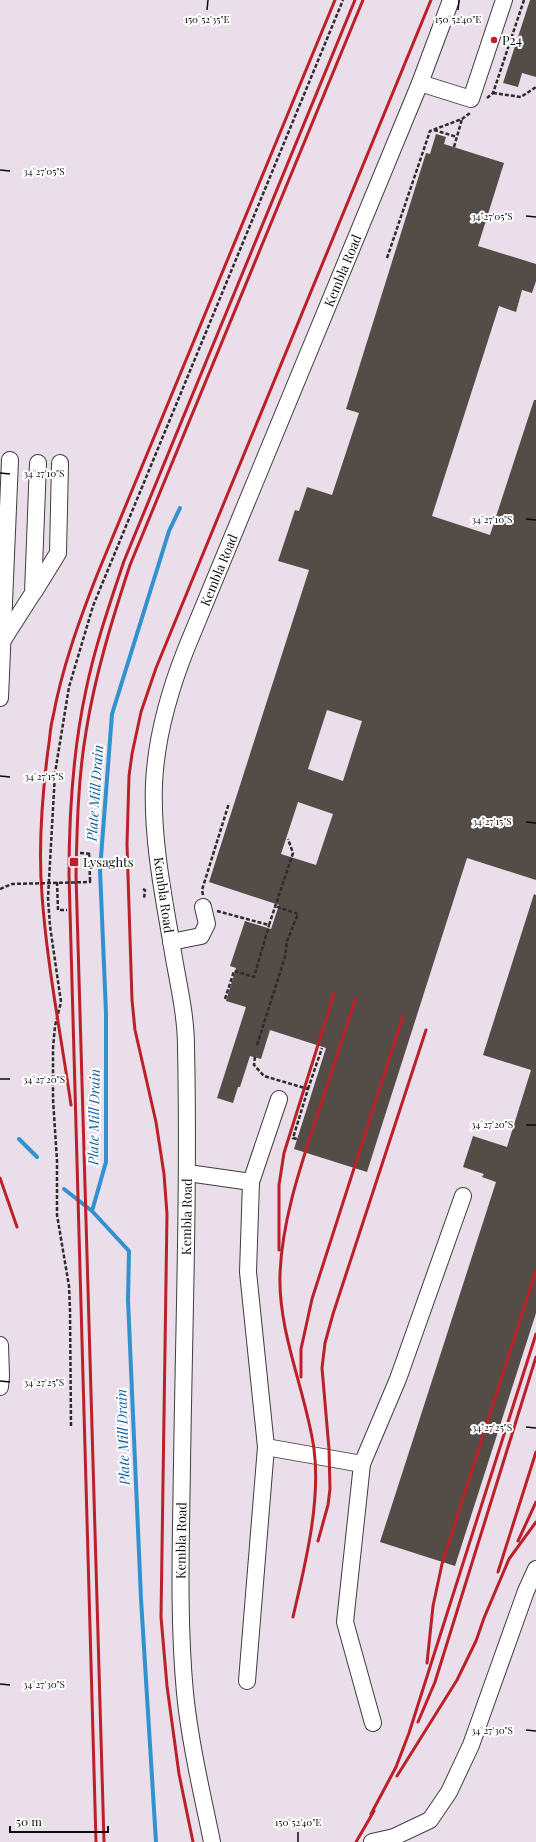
<svg xmlns="http://www.w3.org/2000/svg" width="536" height="1842" viewBox="0 0 536 1842" font-family="'Playfair Display',serif">
<style>
.industrial{fill:#e9deea}
.lines{fill:none;stroke-linecap:round;stroke-linejoin:round}
.stream{stroke:#3291cf;stroke-width:4}
.building{fill:#544c47;fill-rule:evenodd}
.minor-casing{stroke:#3e3e3e;stroke-width:18}
.path{stroke:#2d2d2d;stroke-width:2.5;stroke-dasharray:4 2;stroke-linecap:butt}
.minor{stroke:#fff;stroke-width:16}
.rail{stroke:#bc2129;stroke-width:3}
.path-bridge{stroke:#2d2d2d;stroke-width:2.5;stroke-dasharray:4 2;stroke-linecap:butt}
.ticks{fill:none;stroke:#0b0b0b;stroke-width:1.5}
.poi-dot{fill:#bc2129;stroke:#fff;stroke-width:1.5}
.labels{text-anchor:middle;stroke-width:4;stroke-linejoin:round;paint-order:stroke}
.poi-label{font-size:13px;fill:#0b0b0b;stroke:#fff;text-anchor:start}
.street-label{font-size:13px;fill:#0b0b0b;stroke:#fff}
.water-label{font-size:14px;font-style:italic;fill:#13629e;stroke:#fff}
.ticks-label{font-size:10px;text-anchor:middle;fill:#0b0b0b;stroke:#fff;stroke-width:4;stroke-linejoin:round;paint-order:stroke}
</style>
<rect width="100%" height="100%" fill="#fffbe9"/>
<!-- industrial -->
<path class="industrial" d="M0,0h536v1842h-536z"/>
<g class="lines">
<!-- stream -->
<path class="stream" d="M19,1139l18,18
M64,1189l28,22
M156,1842l-15,-243 -13,-299 1,-49 -37,-40 14,-49v-149l-6,-143 12,-156 57,-183 11,-23"/>
</g>
<!-- building -->
<path class="building" d="M530,0h6v77l-14,-4 -4,14 -15,-4z
M436,134l10,3 -2,7 60,19 -26,83 58,18v17l-4,12 -10,-3 -6,22 -17,-6 -67,210 58,19 44,-135h2v480l-69,-22 -100,314 -73,-23 32,-101 -56,-18 -9,29 -11,-3 -10,31h-2l-5,16 -16,-5 29,-91 -20,-6 10,-33 -6,-2 15,-45 26,8 8,-24 -70,-23 100,-312 -31,-9 17,-51 4,1 8,-24 25,8 27,-82 -13,-4 80,-256 4,1zM327,710l35,11 -19,60 -35,-12zM298,802l35,12 -17,51 -35,-11z
M534,894l2,1v418l-81,253 -75,-24 116,-360 -14,-5 2,-3 -21,-7 10,-31 34,11 24,-77 -48,-15z"/>
<g class="lines">
<defs>
<g id="minor">
<path d="M420,83l51,16 33,-99"/>
<path d="M34,592l24,-39 2,-90"/>
<path d="M3,640l30,-47 5,-130"/>
<path d="M0,698l10,-238"/>
<path d="M171,942l30,-6 6,-12 -4,-17"/>
<path d="M188,1173l63,9 28,-83"/>
<path d="M0,1345l1,31 -1,11"/>
<path d="M266,1447l96,17 36,-85 65,-183"/>
<path d="M362,1464l-17,158 28,101"/>
<path d="M247,1681l19,-234 -18,-175 3,-90"/>
<path id="s1" d="M212,1842c-10,-49 -22,-99 -27,-149 -7,-75 -4,-153 -3,-229 2,-139 7,-278 4,-417 0,-36 -10,-72 -15,-107 -9,-51 -19,-104 -17,-156 2,-46 15,-92 32,-135l234,-566 31,-83"/>
<path d="M372,1842l22,-5 36,-17 19,-28 22,-47 55,-154 10,-22"/>
</g>
</defs>
<!-- minor casing -->
<use href="#minor" class="minor-casing"/>
<!-- path -->
<path class="path" d="M493,93l28,4 15,-10
M487,98l6,-5 31,-93
M434,130l23,7
M454,147l8,-28
M387,258l43,-127 32,-12 8,-6
M80,853l12,1
M89,853l1,26
M57,882l1,28h9
M143,889l2,1 -1,9
M203,895l-1,-5 27,-87
M217,911l52,14 24,-72 -5,-14
M225,999l9,-28 20,6 15,-52
M257,1045l28,-88 2,-16 11,-27 -23,-8
M255,1057l-1,8 10,11 44,13 -15,49 4,1
M308,1089l14,-41
M71,1426l-1,-116 -1,-24 -12,-71v-54l-4,-62v-51l2,-22 6,-24 -11,-76 -2,-28 7,-125 14,-86 24,-81 250,-606"/>
<!-- minor -->
<use href="#minor" class="minor"/>
<!-- rail -->
<path class="rail" d="M71,1105c-10,-70 -24,-140 -29,-210 -4,-49 0,-98 6,-145 2,-11 2,-23 5,-33 9,-49 26,-96 44,-142l238,-575
M0,1178l17,49
M279,1250v-65l5,-32 50,-159
M301,1377v-28l11,-50 91,-283
M318,1541l10,-36 2,-16 -1,-40 -7,-81 3,-25 8,-29 93,-284
M518,1541l18,-39
M498,1572l38,-120
M293,1617c12,-52 28,-115 21,-168 -8,-57 -36,-116 -34,-175 2,-52 19,-103 35,-152 14,-41 27,-83 41,-124
M427,1663l6,-57 9,-42 94,-294
M418,1722l17,-40 101,-325
M397,1776l60,-96 19,-39 8,-23 25,-59 27,-37
M371,1814l25,-47 13,-34 127,-399
M96,1842l-27,-967c0,-62 4,-125 17,-185 9,-44 24,-87 38,-129l231,-561
M104,1842l-28,-967c1,-48 2,-96 10,-143 9,-57 26,-112 44,-167l233,-565
M193,1842l-14,-68 -12,-88 -6,-69 6,-403 -3,-40 -8,-52 -21,-92 -3,-30 -5,-156 2,-68 3,-22 9,-42 15,-44 275,-668
M356,1842l18,-31"/>
<!-- path-bridge -->
<path class="path-bridge" d="M0,889l12,-5 78,-2v-3"/>
</g>
<!-- ticks -->
<path class="ticks" d="M207,10l1,-10M458,10l1,-10M0,170l10,1M526,216l10,1M0,473l10,1M526,519l10,1M0,776l10,1M526,822l10,1M0,1079h10M526,1125h10M0,1381l10,1M526,1427l10,1M0,1684l10,1M526,1730l10,1M298,1842v-10"/>
<!-- markers -->
<g class="poi-dot">
<circle cx="494" cy="40" r="4"/>
<rect x="69" y="857" width="10" height="10" rx="2"/>
</g>
<g class="labels">
<!-- poi labels -->
<g class="poi-label">
<text x="502" y="45">P24</text>
<text x="83" y="867">Lysaghts</text>
</g>
<!-- street labels -->
<g class="street-label">
<text dy="5" stroke="none"><textPath href="#s1" startOffset="1612">Kembla Road</textPath></text>
<text dy="5" stroke="none"><textPath href="#s1" startOffset="1288">Kembla Road</textPath></text>
<text transform="translate(164 895) rotate(82)" y="5">Kembla Road</text>
<text dy="5" stroke="none"><textPath href="#s1" startOffset="628">Kembla Road</textPath></text>
<text dy="5" stroke="none"><textPath href="#s1" startOffset="304">Kembla Road</textPath></text>
</g>
<!-- water labels -->
<g class="water-label">
<text transform="translate(95 793) rotate(-86)" y="5">Plate Mill Drain</text>
<text transform="translate(94 1117) rotate(-89)" y="5">Plate Mill Drain</text>
<text transform="translate(123 1437) rotate(-92)" y="5">Plate Mill Drain</text>
</g>
</g>
<g class="ticks-label">
<text x="207" y="23">150°52'35"E</text>
<text x="458" y="23">150°52'40"E</text>
<text x="44" y="175">34°27'05"S</text>
<text x="492" y="220">34°27'05"S</text>
<text x="44" y="477">34°27'10"S</text>
<text x="492" y="523">34°27'10"S</text>
<text x="44" y="780">34°27'15"S</text>
<text x="492" y="825">34°27'15"S</text>
<text x="44" y="1083">34°27'20"S</text>
<text x="492" y="1128">34°27'20"S</text>
<text x="44" y="1386">34°27'25"S</text>
<text x="492" y="1431">34°27'25"S</text>
<text x="44" y="1688">34°27'30"S</text>
<text x="492" y="1734">34°27'30"S</text>
<text x="298" y="1826">150°52'40"E</text>
</g>
<!-- scale -->
<path d="M10 1826v6h98v-6" fill="none" stroke="#0b0b0b" stroke-width="2"/>
<text x="16" y="1826" font-size="12" fill="#0b0b0b" stroke="#ffffff" stroke-width="3" paint-order="stroke">50 m</text>
</svg>
